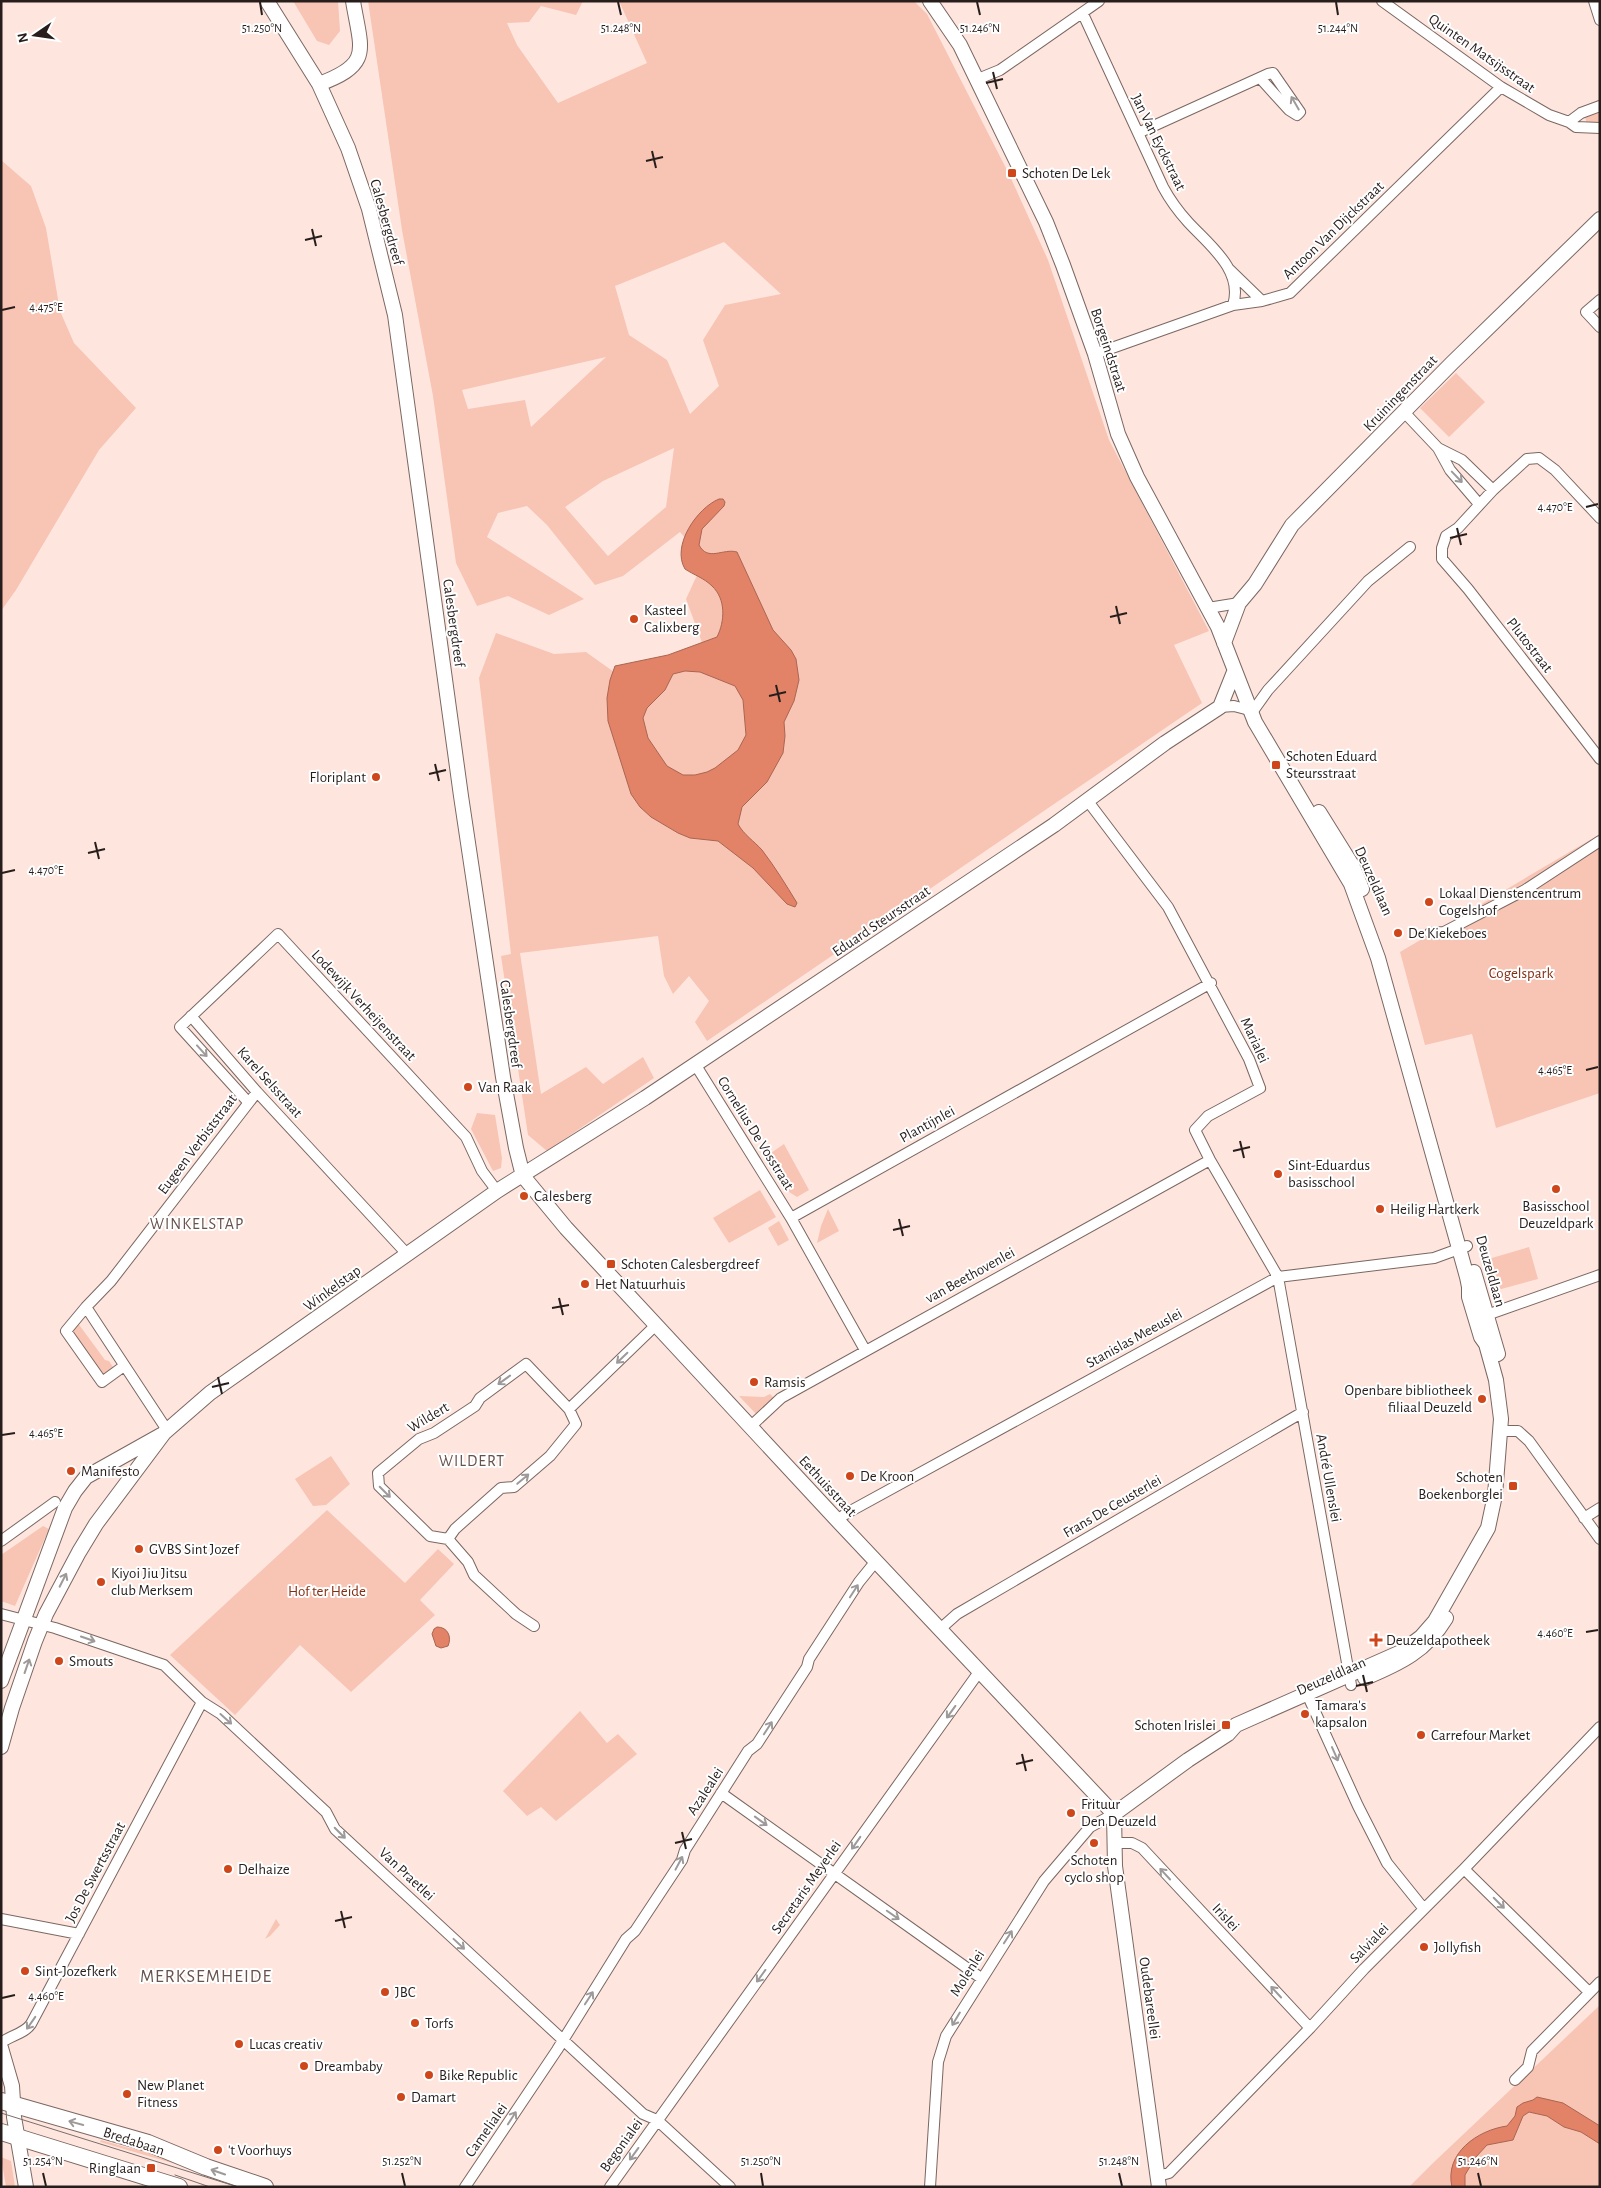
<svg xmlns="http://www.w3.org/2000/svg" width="1601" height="2188" viewBox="0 0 1601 2188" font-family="'Alegreya Sans',sans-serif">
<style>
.green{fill:#f8c4b4;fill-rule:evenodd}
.water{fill:#e28368;stroke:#aa6551;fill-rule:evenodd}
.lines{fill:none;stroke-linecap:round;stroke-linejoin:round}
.street-casing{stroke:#7b6761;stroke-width:12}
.secondary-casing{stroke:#7b6761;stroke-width:16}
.primary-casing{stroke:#7b6761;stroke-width:18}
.street{stroke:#fff;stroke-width:10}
.secondary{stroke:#fff;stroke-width:14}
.primary{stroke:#fff;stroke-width:16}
.tram{stroke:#7c6d69;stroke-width:1}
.oneway{stroke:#9e9a99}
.ticks{fill:none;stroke:#271e1c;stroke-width:2}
.poi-dot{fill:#ce4619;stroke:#fff;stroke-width:2}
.labels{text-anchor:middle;stroke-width:4;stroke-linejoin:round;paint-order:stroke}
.street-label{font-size:15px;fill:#271e1c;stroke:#fff}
.poi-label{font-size:15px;fill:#271e1c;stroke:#fff;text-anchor:start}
.park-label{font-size:15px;fill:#832e13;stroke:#fff}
.neighbourhood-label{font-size:16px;letter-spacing:1px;fill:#67534d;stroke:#fff}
.quarter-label{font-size:18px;letter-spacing:1px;fill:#67534d;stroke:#fff}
.ticks-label{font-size:12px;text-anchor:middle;fill:#271e1c;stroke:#fff;stroke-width:4;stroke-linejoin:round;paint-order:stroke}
</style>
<rect width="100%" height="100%" fill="#fee6df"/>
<!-- green -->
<path class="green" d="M293,1h45l2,30 -11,14 -12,-4z
M368,1h215l-7,14 -35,-9 -12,16 -22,1 10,22 41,58 89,-40 -28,-62h295l13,13 82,160 39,86 61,180 100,191 -35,14 28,58 -495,338 -12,-19 14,-21 -20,-25 -16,18 -9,-18 -6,-40 -138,17 21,141 45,-27 17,17 40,-27 11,21 -107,73 -19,-16 -27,-179 10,-2 -32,-276 17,-45 58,21 32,-2 35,25 86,-21 -21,-57 18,-39 -24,-28 -57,44 -28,9 -48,-60 -20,-19 -29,7 -11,24 97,62 -35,16 -41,-19 -31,10 -21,-43 -23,-167 -31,-166zM724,242l57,52 -56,11 -22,35 16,46 -29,28 -23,-54 -38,-25 -14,-49zM606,357l-75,70 -6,-27 -57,9 -6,-19zM674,448l-8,59 -58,49 -43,-49 38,-26z
M1600,112v11l-13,1 -2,-7 6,-4 2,1z
M1,160l30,26 15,42 14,83 14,32 62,65 -37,42 -83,140 -15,21z
M1456,373l29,29 -36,35 -29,-29z
M1600,834v259l-104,35 -24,-94 -47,11 -25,-93z
M477,1113l18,2 7,43 -1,10 -8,3 -22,-42z
M784,1144l25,46 -12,7 -8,-5 -21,-37z
M760,1190l16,27 -47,26 -16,-25z
M828,1209l11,22 -22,12 4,-17z
M779,1221l10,19 -11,6 -10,-18z
M1529,1247l9,32 -44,12 -9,-31z
M77,1322l28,38 4,1 6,9 -11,7 -34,-44z
M770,1394l5,5 -18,16 -18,-19 25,1z
M331,1456l19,28 -24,21 -13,1 -18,-27z
M327,1510l78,73 33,-34 16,15 -34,36 15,15 -84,77 -51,-47 -65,70 -65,-60z
M43,1526l6,3 -34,77 -14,-5v-46z
M580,1711l27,32 11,-9 19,20 -81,67 -15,-14 -14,9 -24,-25z
M276,1919l4,6 -10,11 -5,3z
M1600,2005v182h-191l24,-24z
M101,2140l28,8 23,3 58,23 -110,-32z
M1,2157l10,4 4,26h-9z"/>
<!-- water -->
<path class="water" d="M719,499h4l2,3 -1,4 -22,23 -3,16c9,17 24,3 38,7l36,78 18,20 5,9 3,21 -5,21 -10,21 1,14 -2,17 -16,29 -25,25 -4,17c6,11 16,17 24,26 13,17 24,35 35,53l-2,4 -8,-3 -34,-36 -35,-27 -28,-3 -12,-5 -27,-16 -11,-10 -9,-13 -23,-73 -1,-23 3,-18 5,-14 53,-11 49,-18c8,-16 9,-38 -5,-51 -8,-8 -18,-11 -27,-17 -14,-23 12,-61 34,-70zM685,671l15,1 35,14 8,14 3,35 -8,15 -23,18 -8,4 -12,3h-12l-16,-9 -19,-28 -5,-20 4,-10 18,-18 8,-16z
M437,1627c11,0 15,10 11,19l-7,2 -5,-2 -4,-12 2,-5z
M1537,2097l26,6 37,23v18l-19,-12 -17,-5 -17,-11 -18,-4 -6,4 -10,24 -26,5 -12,13 -10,17v12h-13c-8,-34 26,-57 55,-61l8,-10 2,-9 6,-4 10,-3z"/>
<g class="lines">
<defs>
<path id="street" d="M1382,1l119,86 48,28 20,7 7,5 24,1
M1594,1l6,19
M1083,14l80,173c7,13 15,24 25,35 20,22 56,48 45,83
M978,79l22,-9 99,-69
M1569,122l12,-9 19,-7
M1138,133l130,-59 5,-1 27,39 -3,3 -8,-5 -29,-32
M1229,269l33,32
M1600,300l-14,12 14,15
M1095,354l138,-49 29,-4 28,-8 211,-206
M1404,412l34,36 12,22 29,34
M1438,448l24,12 31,30
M1600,518l-45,-48 -16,-12 -12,1 -34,31 -35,38 -12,8 -4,12v11l26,30 132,170
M1208,608l31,-5
M1220,707l14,-1 19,5 15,-21 100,-109 42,-34
M1087,800l81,107 81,152 11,29 -52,28 -13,14 15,30 68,117 73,408
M1430,933l14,-1 81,-42 75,-49
M191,1016l66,76 150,162
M695,1064l96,154
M248,1102l-68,-75 98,-93 188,203 16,34 15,20
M86,1307l-20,24 36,51 22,-16
M1481,1317l119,-42
M865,1350l-74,-132 420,-235
M569,1409l7,15 -26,32 -36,31 -13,1 -46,41 -7,10 -18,-3 -51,-50 -1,-13 41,-34 15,-6 41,-27 5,-8 46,-34 43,45 88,-85
M751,1426l30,-28 429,-238
M167,1430l-81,-123 25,-26 146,-189
M1500,1431h18l11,10 71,98
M1584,1518l16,-10
M837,1520l10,-7 431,-236 156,-19 33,-12
M448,1539l20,23 6,13 42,39 18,12
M1,1541l54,-39
M1,1614l54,14 109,37 38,37 19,12 105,98 9,17 308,285 14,6 73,67
M939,1630l18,-16 346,-202
M1307,1694l51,112 29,57 37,46
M721,1793l260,185
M1114,1843h18l10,5 168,180
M1464,1869l125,123
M1,1919l78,15
M1,2043c10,-8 23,-9 30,-19l171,-322
M1515,2080l13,-13 4,-16 68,-69
M1158,2176l11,-3 141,-145 54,-59 100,-100 136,-142
M465,2187l92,-137 69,-111 9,-8 47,-71 3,-10 63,-99 9,-7 50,-77 2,-8 50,-77 17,-21
M610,2187l369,-515
M930,2187l8,-125 8,-26 98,-155 46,-54 24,-13"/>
<path id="secondary" d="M267,1l52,83 29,64 21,61 26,106 66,481 42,281 13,71 7,28 43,52 271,292 277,294
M930,1l30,44 86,177 17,43 32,89 23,80 19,43 81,150 37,95 96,162 27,74 89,319 2,10v10l12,40 5,7 10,36 5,39 -6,76 -7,33 -53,93 -14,16 -20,15 -165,73 -8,9 -40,26 -74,54
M319,84c54,-20 42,-34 34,-83
M1224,643l15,-40 16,-19 37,-59 160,-162 148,-144
M1319,812l33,53 10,24
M1474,1272l24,82
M1365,1678c36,-15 61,-27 81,-60
M1,1681l64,-173 10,-17 11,-14 75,-42
M1,1747l11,-39 23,-67 11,-27 33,-62 17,-28 68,-91 46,-40 287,-202 148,-93 409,-273 111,-82 55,-36 14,-35
M1114,1814l1,52 44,321
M1,2048l11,38 2,31 12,70"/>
<path id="primary" d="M1,2101l147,42 58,24 59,20
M1,2132l178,55"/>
</defs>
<!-- street casing -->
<use href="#street" class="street-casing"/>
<!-- secondary casing -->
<use href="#secondary" class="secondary-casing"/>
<!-- primary casing -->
<use href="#primary" class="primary-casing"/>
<!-- street -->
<use href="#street" class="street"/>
<!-- secondary -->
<use href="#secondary" class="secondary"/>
<!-- primary -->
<use href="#primary" class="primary"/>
<!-- tram -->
<path class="tram" d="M1,2113l237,74
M175,2175l35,12"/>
</g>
<!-- one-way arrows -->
<defs><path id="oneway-shaft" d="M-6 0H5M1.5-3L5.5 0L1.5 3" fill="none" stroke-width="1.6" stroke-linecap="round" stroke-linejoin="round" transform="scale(1.25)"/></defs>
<g class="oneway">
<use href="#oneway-shaft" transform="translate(1295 103) rotate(-120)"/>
<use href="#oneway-shaft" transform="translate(1457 477) rotate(46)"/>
<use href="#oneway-shaft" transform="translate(202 1051) rotate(48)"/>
<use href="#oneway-shaft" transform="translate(622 1358) rotate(136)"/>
<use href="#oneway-shaft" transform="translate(504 1380) rotate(144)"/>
<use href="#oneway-shaft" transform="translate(523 1479) rotate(-40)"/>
<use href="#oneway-shaft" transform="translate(385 1492) rotate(45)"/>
<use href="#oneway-shaft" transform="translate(63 1580) rotate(-63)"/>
<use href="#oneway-shaft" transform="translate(854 1591) rotate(-57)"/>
<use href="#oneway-shaft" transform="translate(88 1639) rotate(19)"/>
<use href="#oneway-shaft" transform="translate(27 1666) rotate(-71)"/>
<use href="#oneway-shaft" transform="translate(951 1712) rotate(126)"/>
<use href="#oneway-shaft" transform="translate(226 1719) rotate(42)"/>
<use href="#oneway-shaft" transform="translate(768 1728) rotate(-57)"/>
<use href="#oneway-shaft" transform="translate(1335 1754) rotate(66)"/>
<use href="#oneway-shaft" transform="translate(761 1821) rotate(36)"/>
<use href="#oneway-shaft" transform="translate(340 1833) rotate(45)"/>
<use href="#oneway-shaft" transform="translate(856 1843) rotate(125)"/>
<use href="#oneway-shaft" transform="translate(679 1863) rotate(-62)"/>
<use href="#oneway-shaft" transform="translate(1165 1874) rotate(-133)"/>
<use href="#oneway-shaft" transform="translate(1499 1903) rotate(45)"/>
<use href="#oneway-shaft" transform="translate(893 1915) rotate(35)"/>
<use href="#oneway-shaft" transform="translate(1008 1937) rotate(-57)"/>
<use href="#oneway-shaft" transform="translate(459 1944) rotate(43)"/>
<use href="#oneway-shaft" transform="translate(761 1976) rotate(126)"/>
<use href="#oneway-shaft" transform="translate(1276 1992) rotate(-133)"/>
<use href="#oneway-shaft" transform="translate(589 1998) rotate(-57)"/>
<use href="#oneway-shaft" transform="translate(956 2019) rotate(121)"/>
<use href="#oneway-shaft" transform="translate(31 2023) rotate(125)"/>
<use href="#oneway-shaft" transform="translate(512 2118) rotate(-57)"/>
<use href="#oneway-shaft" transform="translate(76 2123) rotate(-165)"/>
<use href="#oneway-shaft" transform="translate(634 2154) rotate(126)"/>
<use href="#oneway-shaft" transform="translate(218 2172) rotate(-161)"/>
</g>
<!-- ticks -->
<path class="ticks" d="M260,2l2,13M618,2l3,13M977,2l3,13M1336,2l2,13M993,72l4,17M986,83l17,-4M652,151l4,17M646,161l17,-4M312,229l4,17M305,240l17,-4M2,310l13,-3M1586,507l12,-3M1457,528l4,17M1450,538l17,-4M1116,606l4,18M1110,617l17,-4M776,685l4,17M769,696l17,-4M435,764l4,17M429,774l17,-4M95,842l4,17M88,853l17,-4M2,873l13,-3M1586,1070l12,-3M1240,1141l4,17M1233,1151l17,-4M899,1219l4,17M893,1230l17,-4M559,1298l4,17M552,1308l17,-3M218,1377l4,17M212,1387l17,-4M2,1435l13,-2M1586,1632l12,-2M1363,1675l4,17M1356,1686l17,-4M1022,1754l4,17M1016,1764l17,-4M682,1832l4,17M675,1843l17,-4M341,1911l4,17M335,1921l17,-4M2,1998l13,-3M43,2173l3,13M402,2173l3,13M761,2173l2,13M1119,2173l3,13M1478,2173l3,13"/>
<!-- markers -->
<g class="poi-dot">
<rect x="1007" y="168" width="10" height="10" rx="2.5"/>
<circle cx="634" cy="619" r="5"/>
<rect x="1271" y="760" width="10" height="10" rx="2.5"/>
<circle cx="376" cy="777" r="5"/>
<circle cx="1429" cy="902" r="5"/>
<circle cx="1398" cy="933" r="5"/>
<circle cx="468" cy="1087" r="5"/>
<circle cx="1278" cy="1174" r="5"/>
<circle cx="1556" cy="1189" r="5"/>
<circle cx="524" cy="1196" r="5"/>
<circle cx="1380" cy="1209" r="5"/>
<rect x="606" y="1259" width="10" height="10" rx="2.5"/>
<circle cx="585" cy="1284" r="5"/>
<circle cx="754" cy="1382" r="5"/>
<circle cx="1482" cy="1399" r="5"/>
<circle cx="71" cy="1471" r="5"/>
<circle cx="850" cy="1476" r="5"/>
<rect x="1508" y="1481" width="10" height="10" rx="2.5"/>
<circle cx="139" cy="1549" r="5"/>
<circle cx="101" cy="1582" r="5"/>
<path d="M1373.5 1632.5h5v5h5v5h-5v5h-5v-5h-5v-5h5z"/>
<circle cx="59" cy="1661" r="5"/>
<circle cx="1305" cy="1714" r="5"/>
<rect x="1221" y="1720" width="10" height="10" rx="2.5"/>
<circle cx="1421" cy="1735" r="5"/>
<circle cx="1071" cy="1813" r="5"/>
<circle cx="1094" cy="1843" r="5"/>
<circle cx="228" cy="1869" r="5"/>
<circle cx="1424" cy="1947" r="5"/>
<circle cx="25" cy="1971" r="5"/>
<circle cx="385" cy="1992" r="5"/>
<circle cx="415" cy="2023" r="5"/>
<circle cx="239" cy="2044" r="5"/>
<circle cx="304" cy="2066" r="5"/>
<circle cx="429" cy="2075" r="5"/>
<circle cx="127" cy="2094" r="5"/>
<circle cx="401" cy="2097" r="5"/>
<circle cx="218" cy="2150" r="5"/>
<rect x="146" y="2163" width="10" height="10" rx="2.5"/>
</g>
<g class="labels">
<!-- street labels -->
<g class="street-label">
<text transform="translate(1482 53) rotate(35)" y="5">Quinten Matsijsstraat</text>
<text transform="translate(1159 142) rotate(64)" y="5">Jan Van Eyckstraat</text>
<text transform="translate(387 222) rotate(74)" y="5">Calesbergdreef</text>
<text transform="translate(1333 230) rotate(-44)" y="5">Antoon Van Dijckstraat</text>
<text transform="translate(1109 350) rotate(72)" y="5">Borgeindstraat</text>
<text transform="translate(1400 393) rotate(-46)" y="5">Kruiningenstraat</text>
<text transform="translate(454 623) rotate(82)" y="5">Calesbergdreef</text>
<text transform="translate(1530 645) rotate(52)" y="5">Plutostraat</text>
<text transform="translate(1374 881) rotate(66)" y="5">Deuzeldlaan</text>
<text transform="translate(881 921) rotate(-34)" y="5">Eduard Steursstraat</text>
<text transform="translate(364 1005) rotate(47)" y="5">Lodewijk Verheijenstraat</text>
<text transform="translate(511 1024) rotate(82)" y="5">Calesbergdreef</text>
<text transform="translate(1255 1040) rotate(65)" y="5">Marialei</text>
<text transform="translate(270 1082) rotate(48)" y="5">Karel Selsstraat</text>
<text transform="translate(927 1124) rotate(-29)" y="5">Plantijnlei</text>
<text transform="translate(756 1133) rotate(58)" y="5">Cornelius De Vosstraat</text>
<text transform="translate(197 1144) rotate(-53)" y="5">Eugeen Verbiststraat</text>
<text transform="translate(1491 1271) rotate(74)" y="5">Deuzeldlaan</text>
<text transform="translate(970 1275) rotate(-29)" y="5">van Beethovenlei</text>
<text transform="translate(332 1288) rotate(-36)" y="5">Winkelstap</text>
<text transform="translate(1134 1338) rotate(-29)" y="5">Stanislas Meeuslei</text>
<text transform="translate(428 1417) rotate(-31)" y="5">Wildert</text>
<text transform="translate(1329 1478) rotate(80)" y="5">André Ullenslei</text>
<text transform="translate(828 1486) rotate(47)" y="5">Eethuisstraat</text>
<text transform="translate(1112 1506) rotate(-30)" y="5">Frans De Ceusterlei</text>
<text transform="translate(1331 1676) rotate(-24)" y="5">Deuzeldlaan</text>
<text transform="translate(705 1791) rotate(-57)" y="5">Azalealei</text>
<text transform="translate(95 1872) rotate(-62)" y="5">Jos De Swertsstraat</text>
<text transform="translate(407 1874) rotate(43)" y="5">Van Praetlei</text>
<text transform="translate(806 1887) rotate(-55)" y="5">Secretaris Meyerlei</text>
<text transform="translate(1226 1917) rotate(47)" y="5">Irislei</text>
<text transform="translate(1369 1943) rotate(-46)" y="5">Salvialei</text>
<text transform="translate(967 1973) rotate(-58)" y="5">Molenlei</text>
<text transform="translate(1150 1998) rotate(82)" y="5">Oudebareellei</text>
<text transform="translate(486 2130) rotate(-55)" y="5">Camelialei</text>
<text transform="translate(134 2141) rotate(18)" y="5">Bredabaan</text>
<text transform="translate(621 2145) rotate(-54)" y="5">Begonialei</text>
</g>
<!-- poi labels -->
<g class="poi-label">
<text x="1022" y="178">Schoten De Lek</text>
<text x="644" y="615">Kasteel<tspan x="644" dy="17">Calixberg</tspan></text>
<text x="1286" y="761">Schoten Eduard<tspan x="1286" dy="17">Steursstraat</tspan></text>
<text x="366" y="782" text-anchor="end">Floriplant</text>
<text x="1439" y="898">Lokaal Dienstencentrum<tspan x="1439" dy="17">Cogelshof</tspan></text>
<text x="1408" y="938">De Kiekeboes</text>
<text x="478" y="1092">Van Raak</text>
<text x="1288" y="1170">Sint-Eduardus<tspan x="1288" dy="17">basisschool</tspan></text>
<text x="534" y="1201">Calesberg</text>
<text x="1556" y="1211" text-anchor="middle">Basisschool<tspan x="1556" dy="17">Deuzeldpark</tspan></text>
<text x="1390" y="1214">Heilig Hartkerk</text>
<text x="621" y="1269">Schoten Calesbergdreef</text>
<text x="595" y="1289">Het Natuurhuis</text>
<text x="764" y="1387">Ramsis</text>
<text x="1472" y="1395" text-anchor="end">Openbare bibliotheek<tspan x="1472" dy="17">filiaal Deuzeld</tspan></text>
<text x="81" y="1476">Manifesto</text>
<text x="860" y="1481">De Kroon</text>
<text x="1503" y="1482" text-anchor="end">Schoten<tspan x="1503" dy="17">Boekenborglei</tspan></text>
<text x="149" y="1554">GVBS Sint Jozef</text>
<text x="111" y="1578">Kiyoi Jiu Jitsu<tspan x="111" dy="17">club Merksem</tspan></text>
<text x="1386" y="1645">Deuzeldapotheek</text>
<text x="69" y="1666">Smouts</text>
<text x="1315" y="1710">Tamara's<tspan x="1315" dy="17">kapsalon</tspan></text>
<text x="1216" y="1730" text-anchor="end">Schoten Irislei</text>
<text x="1431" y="1740">Carrefour Market</text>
<text x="1081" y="1809">Frituur<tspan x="1081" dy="17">Den Deuzeld</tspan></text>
<text x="1094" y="1865" text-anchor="middle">Schoten<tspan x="1094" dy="17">cyclo shop</tspan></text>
<text x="238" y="1874">Delhaize</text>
<text x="1434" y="1952">Jollyfish</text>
<text x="35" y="1976">Sint-Jozefkerk</text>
<text x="395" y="1997">JBC</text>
<text x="425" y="2028">Torfs</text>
<text x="249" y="2049">Lucas creativ</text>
<text x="314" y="2071">Dreambaby</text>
<text x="439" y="2080">Bike Republic</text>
<text x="137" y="2090">New Planet<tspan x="137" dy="17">Fitness</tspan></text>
<text x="411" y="2102">Damart</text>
<text x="228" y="2155">'t Voorhuys</text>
<text x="141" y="2173" text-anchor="end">Ringlaan</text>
</g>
<!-- park labels -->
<g class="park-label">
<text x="1521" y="978">Cogelspark</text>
<text x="327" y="1596">Hof ter Heide</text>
</g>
<!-- neighbourhood labels -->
<g class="neighbourhood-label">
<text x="197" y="1229">WINKELSTAP</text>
<text x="472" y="1466">WILDERT</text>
</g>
<!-- quarter labels -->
<g class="quarter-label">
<text x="206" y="1982">MERKSEMHEIDE</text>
</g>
</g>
<g class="ticks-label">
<text x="262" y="32">51.250°N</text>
<text x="621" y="32">51.248°N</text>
<text x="980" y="32">51.246°N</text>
<text x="1338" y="32">51.244°N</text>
<text x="46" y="311">4.475°E</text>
<text x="1555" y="511">4.470°E</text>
<text x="46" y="874">4.470°E</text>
<text x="1555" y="1074">4.465°E</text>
<text x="46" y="1437">4.465°E</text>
<text x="1555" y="1637">4.460°E</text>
<text x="46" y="2000">4.460°E</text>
<text x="43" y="2165">51.254°N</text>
<text x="402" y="2165">51.252°N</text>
<text x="761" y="2165">51.250°N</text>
<text x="1119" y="2165">51.248°N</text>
<text x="1478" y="2165">51.246°N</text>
</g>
<!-- border -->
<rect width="1601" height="2188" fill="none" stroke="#271e1c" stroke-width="5"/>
<!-- north arrow -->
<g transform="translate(35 35) rotate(257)" stroke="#ffffff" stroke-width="4" paint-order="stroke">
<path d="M0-4L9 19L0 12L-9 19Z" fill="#271e1c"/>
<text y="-8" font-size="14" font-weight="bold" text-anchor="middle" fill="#271e1c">N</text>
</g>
</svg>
